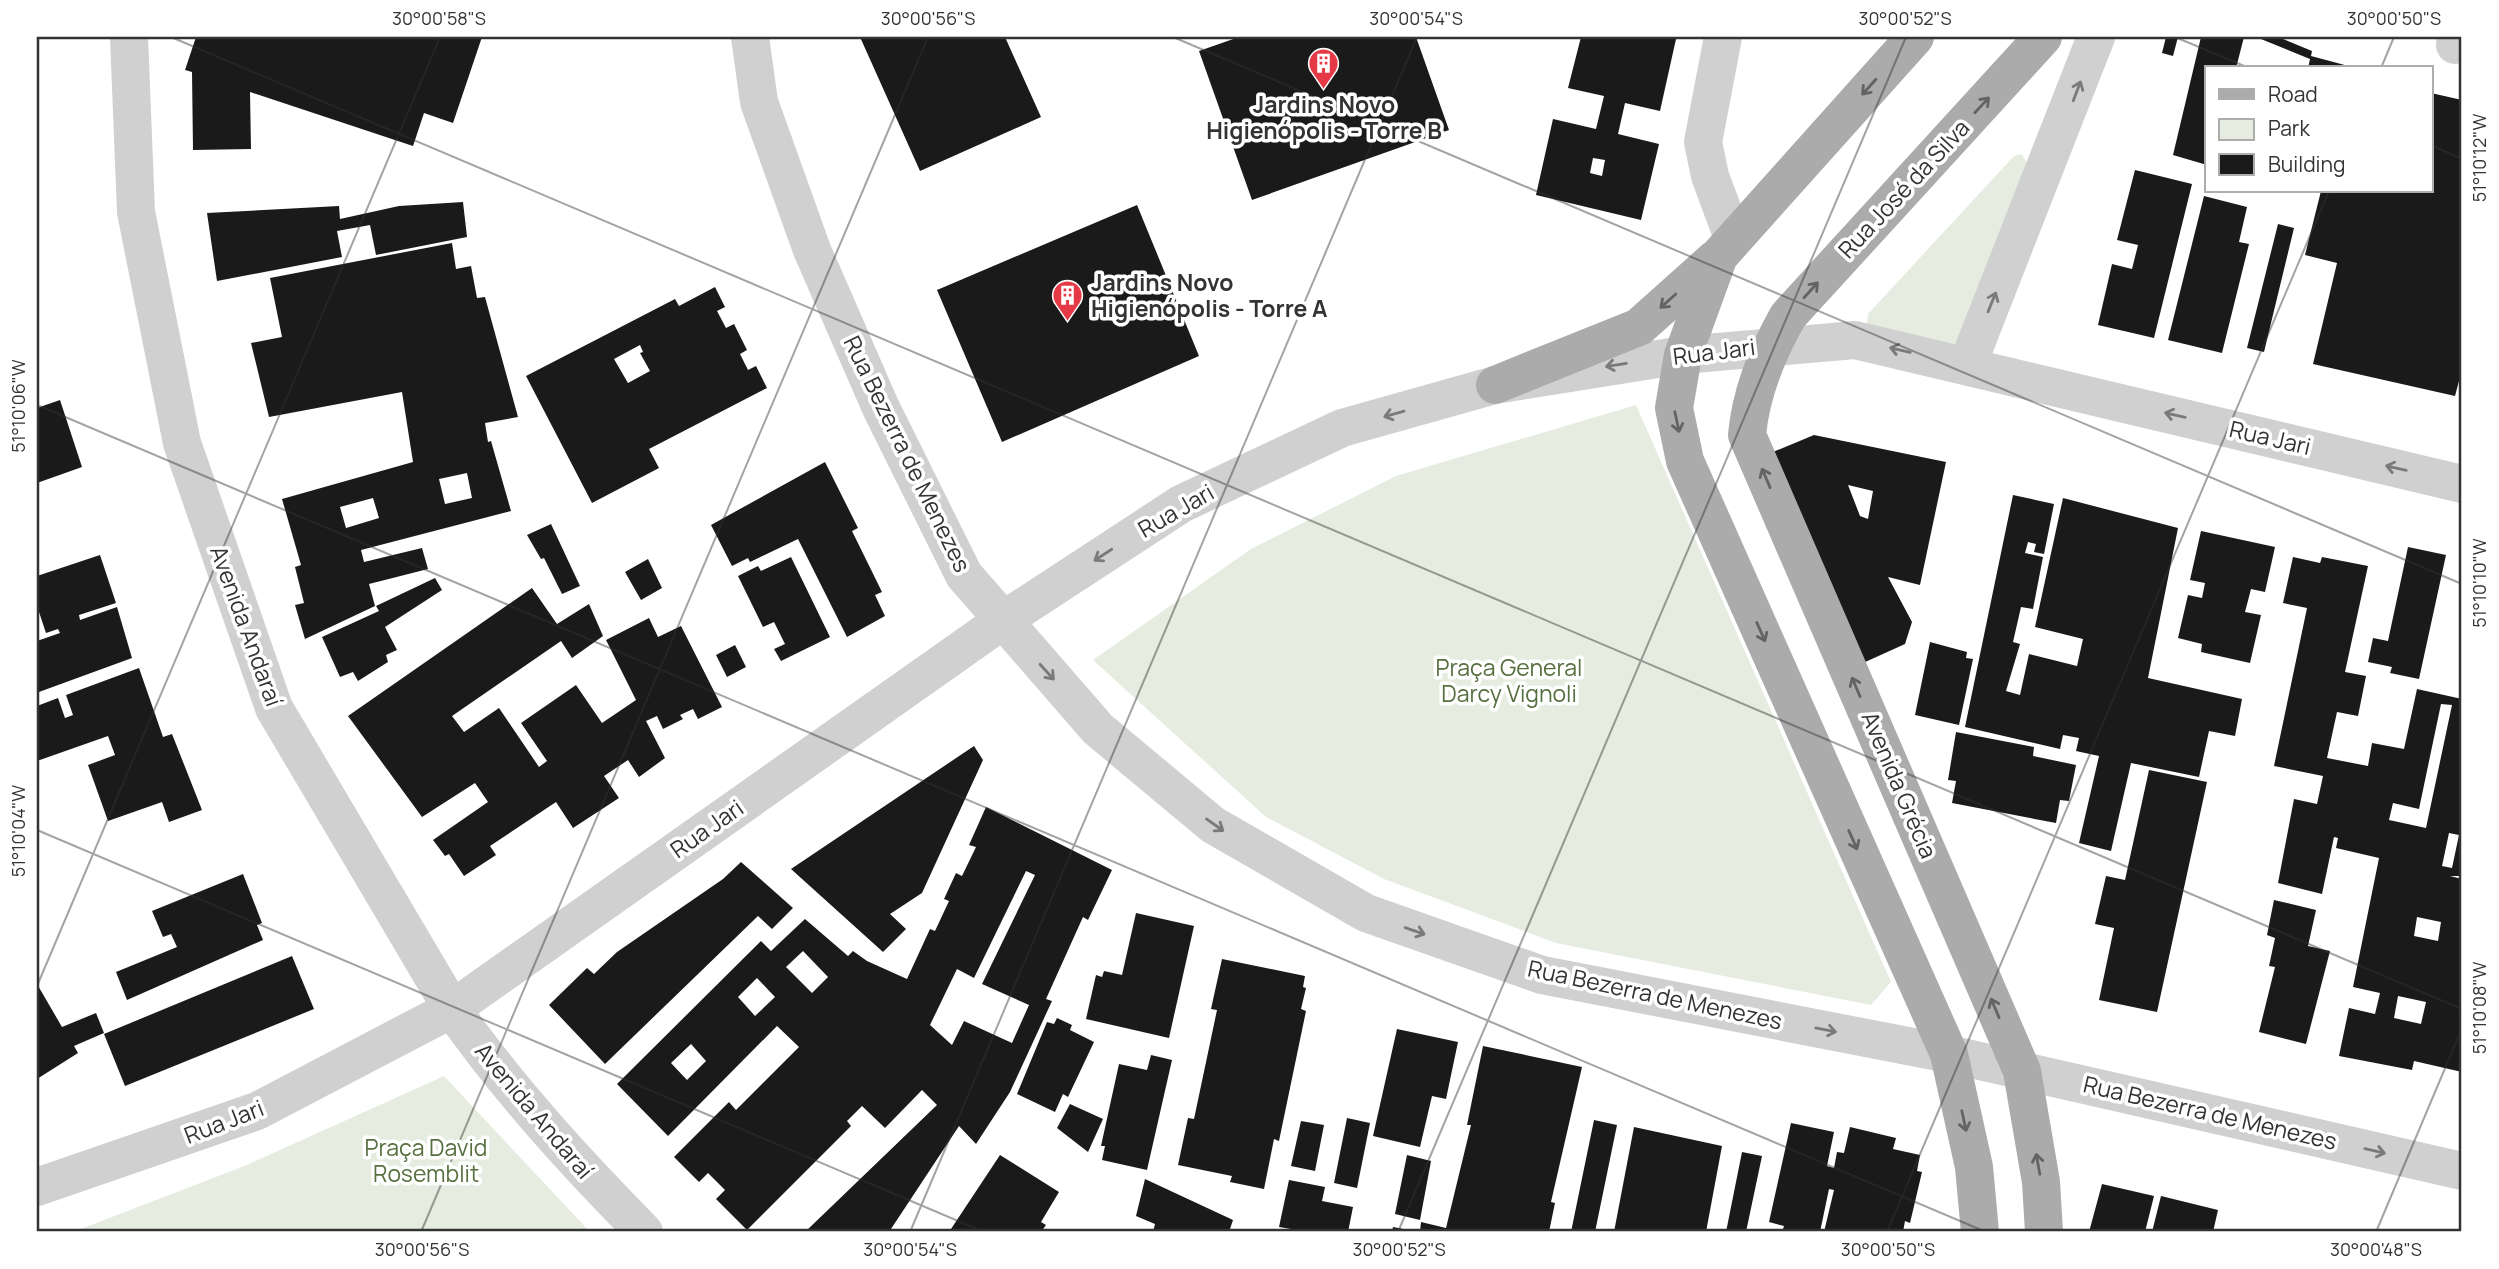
<svg xmlns="http://www.w3.org/2000/svg" width="2499" height="1269" viewBox="0 0 2499 1269" font-family="Manrope,sans-serif">
<style>
.green{fill:#e6ecdf}
.building{fill:#1a1a1a;fill-rule:evenodd}
.lines{fill:none;stroke-linecap:round;stroke-linejoin:round}
.minor{stroke:#d0d0d0;stroke-width:38}
.major{stroke:#ababab;stroke-width:38}
.oneway{stroke:#636363}
.oneway2{stroke:#7a7a7a}
.ticks{fill:none;stroke:#333;stroke-width:2;stroke-opacity:0.45}
.labels{text-anchor:middle;stroke-width:7;stroke-linejoin:round;paint-order:stroke}
.poi-label{font-size:23px;font-weight:bold;fill:#333;stroke:#fff}
.street-label{font-size:23px;fill:#333;stroke:#fff}
.park-label{font-size:23px;fill:#56703f;stroke:#fff}
.neatline{fill:none;stroke:#333;stroke-width:2.5}
.ticks-label{font-size:18px;text-anchor:middle;fill:#333}
</style>
<rect width="100%" height="100%" fill="#fff"/>
<!-- green -->
<path class="green" d="M2021,154l7,10 -73,182 -82,-16 -6,-7 1,-9 146,-158z
M1636,405l255,577 -20,23 -315,-62 -172,-64 -118,-62 -173,-157 158,-111 145,-73z
M444,1076l146,156h-517l174,-67z"/>
<!-- building -->
<path class="building" d="M196,37h286l-29,86 -29,-10 -11,33 -163,-54 1,57 -58,1 -1,-78 -7,-2z
M860,37h145l36,80 -121,54z
M1239,37h177l33,93 -197,70 -53,-149z
M1581,37l95,2 -16,72 -35,-8 -7,31 41,10 -18,76 -105,-25 17,-76 43,10 8,-33 -36,-8zM1593,158l12,2 -3,16 -12,-3z
M2166,37h12l-5,19 -11,-3z
M2201,37h43l-8,31h-29v97l-34,-10z
M2256,37h22l34,14 -1,5 45,12h-48l2,-9z
M2431,93l31,7v281h-3l-4,15 -142,-32 24,-101 -32,-8 16,-64h110z
M2135,170l57,14 -38,154 -56,-13 14,-61 20,5 6,-24 -21,-5z
M2204,196l43,11 -8,35 10,2 -27,109 -54,-13z
M463,202l4,35 -91,18 -6,-30 -33,6 5,26 -125,24 -10,-68 132,-7 1,13 59,-13z
M1137,205l62,151 -197,86 -65,-152z
M2278,224l16,4 -30,124 -17,-4z
M452,243l4,26 15,-3 6,32 8,-1 33,120 -33,6 3,19 3,-1 20,70 -150,39 3,12 58,-14 6,21 -59,15 6,22 -70,33 -10,-34 9,-2 -9,-36 6,-2 -19,-66 131,-37 -11,-70 -133,25 -18,-74 31,-6 -12,-59zM467,473l5,25 -27,6 -6,-25zM373,498l6,20 -33,10 -6,-21z
M715,287l10,20 -8,4 9,17 8,-4 13,26 -7,4 8,16 8,-4 11,22 -118,61 10,19 -67,35 -66,-127 149,-77 4,7zM640,345l3,7 -3,1 10,18 -22,12 -14,-24z
M60,400l22,67 -45,16v-75z
M1814,435l132,27 -26,123 -32,-8 24,45 -7,22 -42,19 -90,-211zM1848,485l25,6 -5,28 -8,-3z
M825,462l33,66 -6,3 30,61 -7,3 10,21 -38,21 -49,-98 -48,23 -2,-4 -16,8 -21,-41z
M2013,495l41,9 -10,50 -10,-2 2,-8 -8,-2 -3,11 18,4 -10,52 -12,-2 -8,35 7,2 -14,47 14,4 9,-41 48,12 6,-27 -48,-12 28,-129 115,30 -30,150 94,21 -7,37 -26,-5 -10,46 -68,-14 -20,88 -32,-8 20,-87 -23,-5 3,-13 -16,-3 -3,14 -95,-22z
M551,524l29,62 -18,8 -18,-36 -3,1 -14,-24z
M2201,531l74,16 -10,45 -14,-3 -6,23 16,3 -11,48 -49,-11 1,-8 -24,-6 10,-43 14,3 3,-15 -15,-3z
M2408,547l38,8 -27,124 -29,-6 2,-6 -24,-5 5,-24 15,3z
M100,555l16,48 -37,12 1,5 37,-13 15,51 -93,34 -2,-51 23,-8 -2,-4 -12,4 -9,-27v-30z
M791,557l39,80 -49,24 -7,-12 11,-5 -11,-22 -11,5 -25,-51 20,-10 3,5z
M2293,557l27,6 2,-6 46,9 -23,106 21,4 -8,40 -21,-4 -10,46 41,8 4,-23 32,6 13,-60 45,10v177h-12l12,3v193l-48,-11 -2,9 -73,-14 10,-48 26,6 5,-21 -27,-6 26,-129 -43,-10 2,-10 -4,-1 -12,57 -44,-11 16,-84 23,5 6,-28 -49,-10 33,-158 -24,-5zM2441,704l11,1 -26,123 -37,-8 4,-17 26,6zM2449,833l10,2 -7,33 -10,-2zM2417,917l24,5 -3,19 -24,-5zM2398,996l28,6 -5,22 -27,-6z
M648,559l14,29 -21,12 -16,-28z
M435,578l7,12 -57,37 12,23 -11,5 2,7 -30,19 -5,-9 -13,5 -18,-40 57,-26 -3,-5z
M532,588l25,36 32,-20 14,32 -31,22 -11,-17 -109,75 12,16 35,-24 40,59 8,-6 -26,-38 55,-38 26,38 34,-23 -30,-60 43,-22 9,19 23,-11 41,81 -24,12 -5,-10 -13,6 3,4 -20,10 -6,-13 -11,5 19,37 -26,19 -11,-17 -24,16 15,22 -46,30 -17,-26 -66,44 6,9 -32,21 -15,-22 -4,2 -12,-16 55,-38 -13,-19 -53,34 -74,-101z
M1930,642l37,10 -1,6 7,1 -14,66 -44,-10z
M735,645l11,22 -19,10 -11,-22z
M139,668l24,69 9,-3 30,76 -33,12 -7,-20 -54,19 -20,-56 27,-10 -7,-19 -71,25v-55l21,-8 7,20 8,-3 -7,-20z
M1956,732l78,15 -1,9 43,9 -7,36 -9,-1 -4,23 -104,-20 4,-22 -8,-1z
M974,746l9,14 -61,133 -32,21 16,15 -23,23 -92,-83z
M2149,770l58,12 -50,230 -58,-12 15,-72 -19,-4 11,-48 19,4z
M986,807l126,63 -24,50 -5,-3 -37,82 6,2 -42,91 -34,52 -17,-18 -70,106h-84l132,-127 -15,-15 -37,38 -23,-22 -15,15 4,5 -104,104 -31,-31 9,-9 -17,-17 -9,9 -25,-25 55,-55 7,8 63,-63 -22,-21 -109,110 -51,-52 144,-143 10,10 34,-32 43,37 5,-5 14,10 40,18 23,-50 5,2 14,-30 -5,-2 12,-26 6,3 14,-29 -7,-2zM1026,871l9,4 -53,109 47,21 -17,38 -48,-22 -12,24 -22,-20 27,-56 17,9zM803,951l25,26 -16,16 -26,-26zM757,978l18,19 -20,19 -17,-19zM691,1044l15,17 -19,19 -16,-17z
M741,862l52,46 -21,21 -14,-13 -153,148 -56,-59 38,-37 7,6 23,-22 106,-73z
M243,874l19,49 -5,2 6,15 -136,60 -11,-28 61,-25 -6,-13 -8,3 -11,-26z
M2274,900l42,10 -8,36 22,5 -24,93 -47,-12 16,-65 -6,-1 6,-28 -8,-3z
M1136,913l58,13 -25,112 -83,-19 10,-44 6,2 2,-6 18,4z
M292,956l22,53 -189,77 -21,-52z
M1222,959l83,17 -2,11 3,1 -5,21 5,2 -27,130 -5,-2 -10,50 -34,-7 2,-6 -54,-11 10,-47 6,1 23,-109 -6,-1z
M37,984l25,43 34,-14 8,20 -30,13 4,7 -41,26z
M1057,1018l15,7 -2,5 24,12 -26,55 -5,-3 -8,18 -38,-18 30,-72 7,2z
M1397,1029l61,13 -12,57 -14,-3 -12,51 -47,-11z
M1483,1046l99,21 -31,135 4,1 -6,29h-129l1,-10 25,6 25,-103h-4z
M1151,1055l21,5 -25,110 -45,-10 3,-14h-4l18,-82 28,6z
M1070,1104l33,15 -15,33 -31,-24z
M1347,1118l23,5 -13,65 -23,-5z
M1594,1120l23,5 -22,107h-24z
M1301,1121l23,4 -9,46 -24,-5z
M1791,1123l43,9 -7,34 7,2 3,-16 7,1 6,-26 46,11 -3,11 27,6 -3,16 5,1 -12,51 -5,-2 -2,11h-79l10,-42 -5,-1 -9,43h-38l2,-6 -15,-4z
M1634,1127l88,19 -16,86h-92z
M1742,1152l20,4 -16,76h-20z
M1000,1155l59,37 -18,30 5,3 -5,7h-92z
M1407,1155l24,6 -11,59 -25,-6z
M1145,1179l88,41 -4,12h-76l2,-8 -19,-8z
M1289,1180l36,7 -3,14 31,6 -5,25h-58l1,-3 -12,-2z
M2102,1184l52,12 -9,36h-56z
M2161,1196l57,14 -5,22h-61z
M1393,1227l21,4 -1,1h-21z"/>
<g class="lines">
<!-- minor -->
<path class="minor" d="M129,37l7,175 46,231 92,265 178,301c57,81 123,153 192,223
M750,37l9,65 53,148 69,158 83,167 134,154 115,96 153,88 176,62 407,79 513,117
M1723,37l-20,105 7,34 23,62
M2455,45l1,-8
M1967,366l129,-329
M37,1187l220,-76 195,-102 550,-388 179,-117 161,-76 153,-43 188,-30 172,-15 607,144"/>
<!-- major -->
<path class="major" d="M1915,37l-196,219 -36,99 -9,53 11,53 264,593 25,113 6,65
M2043,37l-255,279c-21,37 -37,76 -41,119l275,636 19,111 3,50
M1495,385l144,-58 76,-68"/>
</g>
<!-- one-way arrows -->
<defs><path id="oneway-shaft" d="M-6 0H5M1.5-3L5.5 0L1.5 3" fill="none" stroke-width="1.6" stroke-linecap="round" stroke-linejoin="round" transform="scale(1.75)"/></defs>
<g class="oneway">
<use href="#oneway-shaft" transform="translate(1869 87) rotate(132)"/>
<use href="#oneway-shaft" transform="translate(1982 105) rotate(-47)"/>
<use href="#oneway-shaft" transform="translate(1811 290) rotate(-48)"/>
<use href="#oneway-shaft" transform="translate(1668 301) rotate(138)"/>
<use href="#oneway-shaft" transform="translate(1677 422) rotate(78)"/>
<use href="#oneway-shaft" transform="translate(1766 478) rotate(-113)"/>
<use href="#oneway-shaft" transform="translate(1761 632) rotate(66)"/>
<use href="#oneway-shaft" transform="translate(1856 687) rotate(-113)"/>
<use href="#oneway-shaft" transform="translate(1853 840) rotate(66)"/>
<use href="#oneway-shaft" transform="translate(1995 1008) rotate(-113)"/>
<use href="#oneway-shaft" transform="translate(1964 1121) rotate(78)"/>
<use href="#oneway-shaft" transform="translate(2038 1164) rotate(-100)"/>
</g>
<g class="oneway2">
<use href="#oneway-shaft" transform="translate(2077 91) rotate(-69)"/>
<use href="#oneway-shaft" transform="translate(1992 302) rotate(-68)"/>
<use href="#oneway-shaft" transform="translate(1900 350) rotate(-167)"/>
<use href="#oneway-shaft" transform="translate(1616 365) rotate(171)"/>
<use href="#oneway-shaft" transform="translate(1394 414) rotate(164)"/>
<use href="#oneway-shaft" transform="translate(2175 415) rotate(-167)"/>
<use href="#oneway-shaft" transform="translate(2396 468) rotate(-167)"/>
<use href="#oneway-shaft" transform="translate(1103 555) rotate(147)"/>
<use href="#oneway-shaft" transform="translate(1047 672) rotate(48)"/>
<use href="#oneway-shaft" transform="translate(1215 825) rotate(35)"/>
<use href="#oneway-shaft" transform="translate(1415 931) rotate(19)"/>
<use href="#oneway-shaft" transform="translate(1826 1030) rotate(11)"/>
<use href="#oneway-shaft" transform="translate(2375 1151) rotate(13)"/>
</g>
<!-- ticks -->
<path class="ticks" d="M171,37l2291,972M1173,37l1289,547M2175,37l74,31M2381,68l13,-31M2431,145l31,14M37,405l1949,827M37,830l947,402M37,986l403,-949M421,1232l507,-1195M910,1232l507,-1195M1398,1232l508,-1195M1887,1232l442,-1041M2376,1232l86,-204"/>
<!-- icons -->
<defs>
<symbol id="building-pin" viewBox="-11 -11 22 30"><path d="M0 17L-7.5 6A9.5 9.5 0 1 1 7.5 6Z" fill="#e63946" stroke="#fff"/><path d="M-4-6H4V6H1V3H-1V6H-4ZM-2.5-4.3h1.7v1.8h-1.7ZM.8-4.3h1.7v1.8H.8ZM-2.5-1h1.7V.8h-1.7ZM.8-1h1.7V.8H.8Z" fill="#fff"/></symbol>
</defs>
<g fill-rule="evenodd">
<use href="#building-pin" x="1306" y="46" width="35" height="47"/>
<use href="#building-pin" x="1050" y="278" width="35" height="47"/>
</g>
<g class="labels">
<!-- poi labels -->
<g class="poi-label">
<text x="1324" y="113">Jardins Novo<tspan x="1324" dy="26">Higienópolis - Torre B</tspan></text>
<text x="1091" y="291" text-anchor="start">Jardins Novo<tspan x="1091" dy="26">Higienópolis - Torre A</tspan></text>
</g>
<!-- street labels -->
<g class="street-label">
<text transform="translate(1904 189) rotate(-47)" y="8">Rua José da Silva</text>
<text transform="translate(1714 352) rotate(-7)" y="8">Rua Jari</text>
<text transform="translate(2270 438) rotate(13)" y="8">Rua Jari</text>
<text transform="translate(907 454) rotate(64)" y="8">Rua Bezerra de Menezes</text>
<text transform="translate(1176 511) rotate(-30)" y="8">Rua Jari</text>
<text transform="translate(246 626) rotate(70)" y="8">Avenida Andaraí</text>
<text transform="translate(1899 785) rotate(67)" y="8">Avenida Grécia</text>
<text transform="translate(707 829) rotate(-35)" y="8">Rua Jari</text>
<text transform="translate(1655 995) rotate(12)" y="8">Rua Bezerra de Menezes</text>
<text transform="translate(534 1111) rotate(50)" y="8">Avenida Andaraí</text>
<text transform="translate(2210 1113) rotate(13)" y="8">Rua Bezerra de Menezes</text>
<text transform="translate(224 1122) rotate(-21)" y="8">Rua Jari</text>
</g>
<!-- park labels -->
<g class="park-label">
<text x="1509" y="676">Praça General<tspan x="1509" dy="26">Darcy Vignoli</tspan></text>
<text x="426" y="1156">Praça David<tspan x="426" dy="26">Rosemblit</tspan></text>
</g>
</g>
<!-- border -->
<rect width="2499" height="1269" fill="none" stroke="#ffffff" stroke-width="77"/>
<!-- legend -->
<rect x="2205" y="66" width="228" height="126" fill="#ffffff" stroke="#adadad" stroke-width="2"/>
<rect x="2219" y="89" width="35" height="10" fill="#ababab" stroke="#adadad" stroke-width="2"/>
<text x="2268" y="102" font-size="21" fill="#333333">Road</text>
<rect x="2219" y="119" width="35" height="21" fill="#e6ecdf" stroke="#adadad" stroke-width="2"/>
<text x="2268" y="136" font-size="21" fill="#333333">Park</text>
<rect x="2219" y="154" width="35" height="21" fill="#1a1a1a" stroke="#adadad" stroke-width="2"/>
<text x="2268" y="172" font-size="21" fill="#333333">Building</text>
<rect x="38" y="38" width="2422" height="1192" class="neatline"/>
<g class="ticks-label">
<text x="439" y="25">30°00'58"S</text>
<text x="928" y="25">30°00'56"S</text>
<text x="1416" y="25">30°00'54"S</text>
<text x="1905" y="25">30°00'52"S</text>
<text x="2394" y="25">30°00'50"S</text>
<text transform="translate(2480 158) rotate(-90)" y="6">51°10'12"W</text>
<text transform="translate(19 406) rotate(-90)" y="6">51°10'06"W</text>
<text transform="translate(2480 583) rotate(-90)" y="6">51°10'10"W</text>
<text transform="translate(19 831) rotate(-90)" y="6">51°10'04"W</text>
<text transform="translate(2480 1008) rotate(-90)" y="6">51°10'08"W</text>
<text x="422" y="1256">30°00'56"S</text>
<text x="910" y="1256">30°00'54"S</text>
<text x="1399" y="1256">30°00'52"S</text>
<text x="1888" y="1256">30°00'50"S</text>
<text x="2376" y="1256">30°00'48"S</text>
</g>
</svg>
